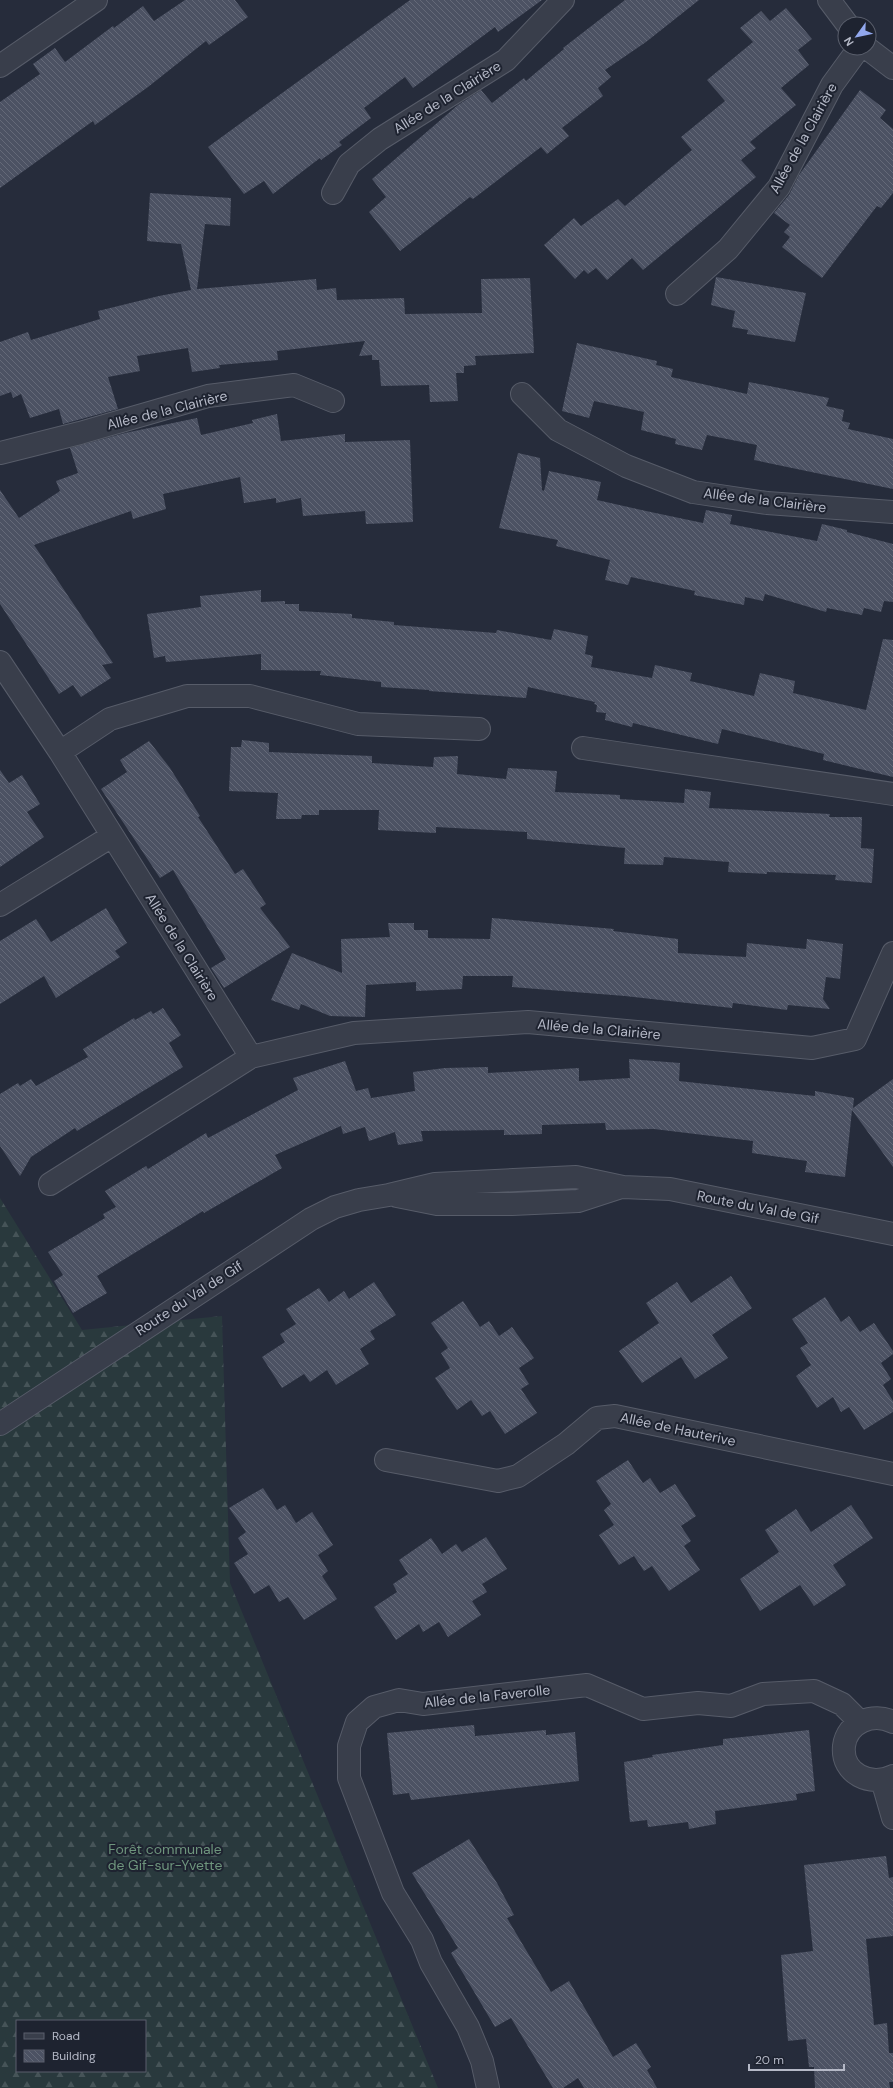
<svg xmlns="http://www.w3.org/2000/svg" width="893" height="2088" viewBox="0 0 893 2088" font-family="'DM Sans',sans-serif">
<style>
.forest{fill:url(#forest-firs);fill-rule:evenodd}
.building{fill:url(#building-back-hatch)}
.lines{fill:none;stroke-linecap:round;stroke-linejoin:round}
.minor-casing{stroke:#575c69;stroke-width:24}
.minor{stroke:#393e4b;stroke-width:22}
.labels{text-anchor:middle;stroke-width:4;stroke-linejoin:round;paint-order:stroke}
.street-label{font-size:14px;fill:#b5b9c7;stroke:#1e2330}
.park-label{font-size:14px;fill:#6e957d;stroke:#1e2330}
</style>
<defs>
<pattern id="forest-firs" width="22" height="20" patternUnits="userSpaceOnUse"><rect width="22" height="20" fill="#29393d"/><path d="M5 1l3.5 6h-7zM16 11l3.5 6h-7z" fill="#465458"/></pattern>
<pattern id="building-back-hatch" width="6" height="6" patternUnits="userSpaceOnUse"><rect width="6" height="6" fill="#4c5263"/><path d="M-1 5l2 2M0 0l6 6M5-1l2 2" fill="none" stroke="#646978"/></pattern>
</defs>
<rect width="100%" height="100%" fill="#262c3b"/>
<!-- forest -->
<path class="forest" d="M0,1198l82,132 140,-14 8,267 208,505h-438zM17,2021h128v50h-128z"/>
<!-- building -->
<path class="building" d="M185,0h50l13,17 -39,28 -3,-4 -58,46 -53,38 -2,-4 -93,67v-86l40,-28 -7,-10 22,-16 10,14 48,-36 1,2 29,-22 11,15z
M410,0h132l-44,32 -3,-5 -82,61 -8,-11 -41,31 7,10 -32,24 3,3 -21,15 -1,-2 -47,36 -9,-13 -20,13 -36,-47z
M625,0h74l-53,42 -41,28 6,7 -13,11 5,8 -41,32 7,8 -22,18 -6,-7 -68,52 -3,-2 -70,54 -31,-39 17,-15 -14,-18 86,-74 23,-15 11,13 32,-25 2,3 38,-32 -1,-1z
M786,8l26,31 -14,11 11,15 -28,23 15,17 -46,37 6,6 -15,12 15,17 -113,93 -11,-12 -25,22 -11,-12 -8,6 -4,-4 -9,9 -31,-34 30,-27 7,8 37,-27 7,7 67,-56 -11,-13 44,-36 -18,-21 46,-38 -13,-14 21,-17 9,10z
M860,90l26,20 -6,8 13,11v64l-12,15 -4,-2 -55,72 -40,-31 8,-10 -6,-5 6,-7 -16,-12 15,-18 10,-20z
M150,193l81,5 -1,28 -25,-2 -8,65 119,-10 1,11 19,-2 1,12 67,-2 1,16 77,-1 -1,-34 49,-1 4,75 -59,3 1,9 -12,1v7h-8l2,28 -28,1 -1,-17 -48,1 -2,-26h-7v-5l-13,1 6,-15 -88,10 1,9 -59,5 1,3 -28,4 -4,-24 -51,8 3,15 -32,6 10,32 -55,15 -4,-15 -29,9 -9,-24 -8,4 -2,-6 -11,4v-54l28,-10 3,8 69,-21 -2,-8 61,-15 32,-6 -10,-46 -34,-3z
M716,277l90,16 -11,49 -48,-8 1,-4 -16,-3 3,-16 -24,-6z
M577,343l80,18 -1,4 17,4 -2,8 76,17 2,-12 80,16 -3,8 18,4 -2,11 8,2 -2,6 45,10v50l-139,-29 3,-15 -50,-10 -5,15 -27,-6 1,-5 -35,-9 3,-18 -50,-11 -5,17 -27,-7z
M277,414l4,27 64,-7v8l65,-2 3,82 -47,2 -1,-13 -62,5 -2,-18 -25,5v-5l-32,5 -4,-26 -77,17 3,15 -33,10 -2,-8 -97,34 79,118 -11,2 9,13 -30,19 -8,-12 -14,9 -59,-90v-114l19,28 41,-27 -4,-10 22,-8 -8,-25 55,-15 72,-15 4,17 52,-12 -1,-3z
M518,453l22,5 2,32 2,1 5,-20 52,11 -4,18 49,11 57,12 3,-13 26,5 -2,9 87,17 5,-17 25,6v2l46,12v58l-9,-1 -3,11 -17,-4 -2,7 -35,-7 -1,4 -61,-18 -2,7 -18,-4 -1,8 -50,-10 1,-4 -64,-14 -3,8 -23,-5 5,-20 -54,-14 2,-6 -59,-12z
M261,590v12l24,-1v3h14v7l53,3v4l42,4v3l102,8 1,-3 54,10 3,-11 34,7 -3,18 8,2 -2,11 61,11 3,-13 37,8 -2,8 64,15 6,-23 35,8 -2,12 73,17 17,-71 10,1v137l-70,-17 1,-6 -102,-25 -4,15 -85,-21 -1,4 -27,-7 1,-7 -10,-1 1,-7 -3,-1 1,-2 -67,-15 -2,11 -97,-7v-1l-48,-3v-5l-61,-7 1,-4 -60,-1v-16l-95,8 -1,-6 -11,2 -7,-44 54,-7 -1,-11z
M242,740l27,3v9l103,4v7l61,4 1,-10 24,-1 -1,18 49,5 2,-11 49,3 -2,21 65,3v4l64,4 1,-14 26,3 -2,16 121,6 -1,3h33l-1,31 13,1 -2,34 -37,-3 1,-5 -69,-3v2l-39,-2 1,-10 -65,-5 -1,8 -39,-1 1,-16 -98,-9v-7l-91,-5v6l-58,-3 1,-20h-60v5h-17l-1,4h-25l2,-26 -49,-2 2,-44h10z
M149,741l21,27 30,48 -2,1 37,57 8,-5 23,35 -6,4 30,39 -66,41 -13,-20 15,-9 -53,-89 -13,8 -59,-89 26,-17 -7,-12z
M0,770l9,13 13,-8 18,29 -13,8 17,25 -44,30z
M106,908l21,35 -12,8 5,6 -64,41 -12,-22 -44,28v-63l36,-22 15,23z
M492,918l122,11 -1,2 65,8v14l68,4 1,-14 59,6 1,-10 36,5 -3,35 -14,-2 -3,22 7,10 -42,-4 -1,5 -54,-7 -1,5 -107,-12 -113,-9 1,-11h-50l-1,13 -46,2v-9l-50,3 -1,32 -35,-1 -29,-12 -2,6 -28,-10 21,-47 50,20 -1,-34 49,-2 -2,-14h26v7h14v8l62,1z
M163,1008l18,27 -12,8 14,24 -106,64 -2,-3 -44,29 -11,19 -20,-30v-52l18,-11 2,3 11,-7 5,7 52,-29 -5,-8 51,-31 1,2 16,-9 2,3z
M629,1059l51,4 -1,18 136,15v-5l39,7 -1,10 40,-29v88l-41,-57 -7,67 -40,-5 2,-11 -55,-8 1,-12 -99,-12 -48,1 -1,-7 -63,2v9l-38,1v-5l-83,1 2,10 -25,4 -3,-13 -26,9 -4,-14 -22,7 -2,-8 -66,29 7,13 -78,45 -1,-2 -106,65 10,17 -34,20 -19,-32 9,-6 -15,-23 57,-34 -2,-4 13,-7 -11,-16 41,-25 2,3 58,-36 2,5 90,-48 -5,-12 52,-17 11,30 12,-3 3,10 44,-7 -2,-19 32,-4 43,-1v6l91,-5v13l51,-3z
M731,1276l21,32 -40,27 16,23 -33,21 -14,-22 -39,26 -23,-32 40,-28 -13,-20 31,-21 14,21z
M374,1282l22,33 -26,16 5,8 -15,10 9,15 -33,21 -9,-15 -17,12 -6,-8 -22,14 -20,-31 23,-15 -5,-8 16,-10 -10,-15 33,-21 10,14 15,-11 5,8z
M825,1297l16,25 8,-6 11,16 14,-9 19,28v3l-12,9 10,16 -8,6 10,16v11l-29,18 -15,-23 -8,5 -8,-15 -16,11 -21,-32 15,-11 -11,-17 8,-5 -16,-24z
M463,1301l17,26 9,-6 10,15 13,-9 22,31 -15,10 10,16 -8,5 16,24 -32,21 -15,-23 -8,5 -11,-16 -14,10 -22,-32 15,-10 -9,-15 7,-5 -17,-25z
M628,1460l15,23 7,-5 10,15 15,-9 21,32 -15,10 10,15 -7,5 16,24 -31,21 -17,-25 -8,5 -10,-15 -15,9 -20,-30 15,-10 -10,-15 7,-6 -15,-23z
M263,1488l14,22 8,-5 11,18 16,-11 21,33 -15,10 10,16 -6,5 15,23 -33,21 -16,-23 -9,5 -10,-17 -15,9 -20,-31 14,-9 -10,-16 8,-6 -17,-24z
M851,1505l22,33 -40,27 13,20 -32,21 -14,-21 -40,26 -20,-32 39,-27 -14,-22 31,-21 15,23z
M486,1537l21,32 -25,15 5,8 -15,9 9,14 -33,22 -9,-15 -16,10 -4,-8 -23,16 -22,-33 23,-15 -4,-8 15,-10 -9,-14 32,-22 11,16 14,-10 6,8z
M474,1725l1,11 71,-6v5l29,-3 4,49 -168,19 -2,-7 -16,2 -6,-62z
M809,1730l6,61 -19,3 1,6 -82,11 1,13 -27,5 -1,-7 -40,5 -1,-7 -17,2 -6,-60 29,-5 -1,-2 71,-10v-6z
M469,1839l28,44 17,32 -7,3 44,74 18,-11 44,76 23,-14 15,24 -4,3 10,18h-73l-6,-10 -15,10h-10l-42,-70 -16,9 -44,-74 7,-5 -46,-75z
M886,1856l3,22 4,-1v59l-27,3 8,86 13,-2 2,30h4v29h-4l1,6h-75l-1,-21h-5l-3,-28 -18,2 -7,-86 32,-4 -9,-86z"/>
<g class="lines">
<defs>
<path id="minor" d="M829,0l18,24
M867,48l26,20
M0,66l96,-66
M333,193l16,-29 31,-25 126,-79 57,-60
M677,294l51,-45 51,-62 53,-102 27,-37
M522,394l36,36 68,36 67,26 74,11 126,9
M0,453l80,-20 128,-37 86,-11 39,16
M0,662l60,90 191,305 103,-24 174,-11 284,26 43,-9 38,-86
M583,748l310,46
M60,752l50,-33 77,-23h63l108,28 121,5
M0,905l112,-69
M50,1184l201,-127
M397,1196l40,8h75l66,-3 43,-14
M0,1424l311,-205 24,-12 24,-7 30,-5 46,-11 141,-7 47,10 47,2 223,45
M386,1460l112,21 20,-5 48,-32 31,-26 18,-2 278,58
M893,1722c-20,-10 -46,0 -49,24 -3,28 27,41 49,30
M882,1780l11,38
M488,2088l-6,-27 -14,-34 -37,-64 -9,-23 -29,-47 -44,-115v-32l8,-24 17,-15 25,-7 24,4 164,-19 56,24 55,-6 33,3 32,-12 51,-3 28,13 18,18"/>
</defs>
<!-- minor casing -->
<use href="#minor" class="minor-casing"/>
<!-- minor -->
<use href="#minor" class="minor"/>
</g>
<g class="labels">
<!-- street labels -->
<g class="street-label">
<text transform="translate(447 97) rotate(-32)" y="5">Allée de la Clairière</text>
<text transform="translate(803 138) rotate(-61)" y="5">Allée de la Clairière</text>
<text transform="translate(167 410) rotate(-14)" y="5">Allée de la Clairière</text>
<text transform="translate(765 500) rotate(7)" y="5">Allée de la Clairière</text>
<text transform="translate(182 947) rotate(58)" y="5">Allée de la Clairière</text>
<text transform="translate(599 1029) rotate(5)" y="5">Allée de la Clairière</text>
<text transform="translate(758 1207) rotate(11)" y="5">Route du Val de Gif</text>
<text transform="translate(189 1298) rotate(-33)" y="5">Route du Val de Gif</text>
<text transform="translate(678 1429) rotate(12)" y="5">Allée de Hauterive</text>
<text transform="translate(487 1696) rotate(-6)" y="5">Allée de la Faverolle</text>
</g>
<!-- park labels -->
<g class="park-label">
<text x="165" y="1854">Forêt communale<tspan x="165" dy="16">de Gif-sur-Yvette</tspan></text>
</g>
</g>
<!-- legend -->
<rect x="16" y="2020" width="130" height="52" fill="#1e2330" stroke="#5a5f6c"/>
<rect x="24" y="2033" width="20" height="6" fill="#393e4b" stroke="#5a5f6c"/>
<text x="52" y="2040" font-size="12" fill="#b5b9c7">Road</text>
<rect x="24" y="2050" width="20" height="12" fill="url(#building-back-hatch)" stroke="#5a5f6c"/>
<text x="52" y="2060" font-size="12" fill="#b5b9c7">Building</text>
<!-- north arrow -->
<g transform="translate(857 36) rotate(237)"><circle r="19" fill="#1e2330" stroke="#5a5f6c"/>
<path d="M0-3L7 15L0 10L-7 15Z" fill="#92a8ee"/>
<text y="-6" font-size="11" font-weight="bold" text-anchor="middle" fill="#b5b9c7">N</text>
</g>
<!-- scale -->
<path d="M749 2064v6h95v-6" fill="none" stroke="#b5b9c7" stroke-width="2"/>
<text x="755" y="2064" font-size="12" fill="#b5b9c7" stroke="#1e2330" stroke-width="3" paint-order="stroke">20 m</text>
</svg>
